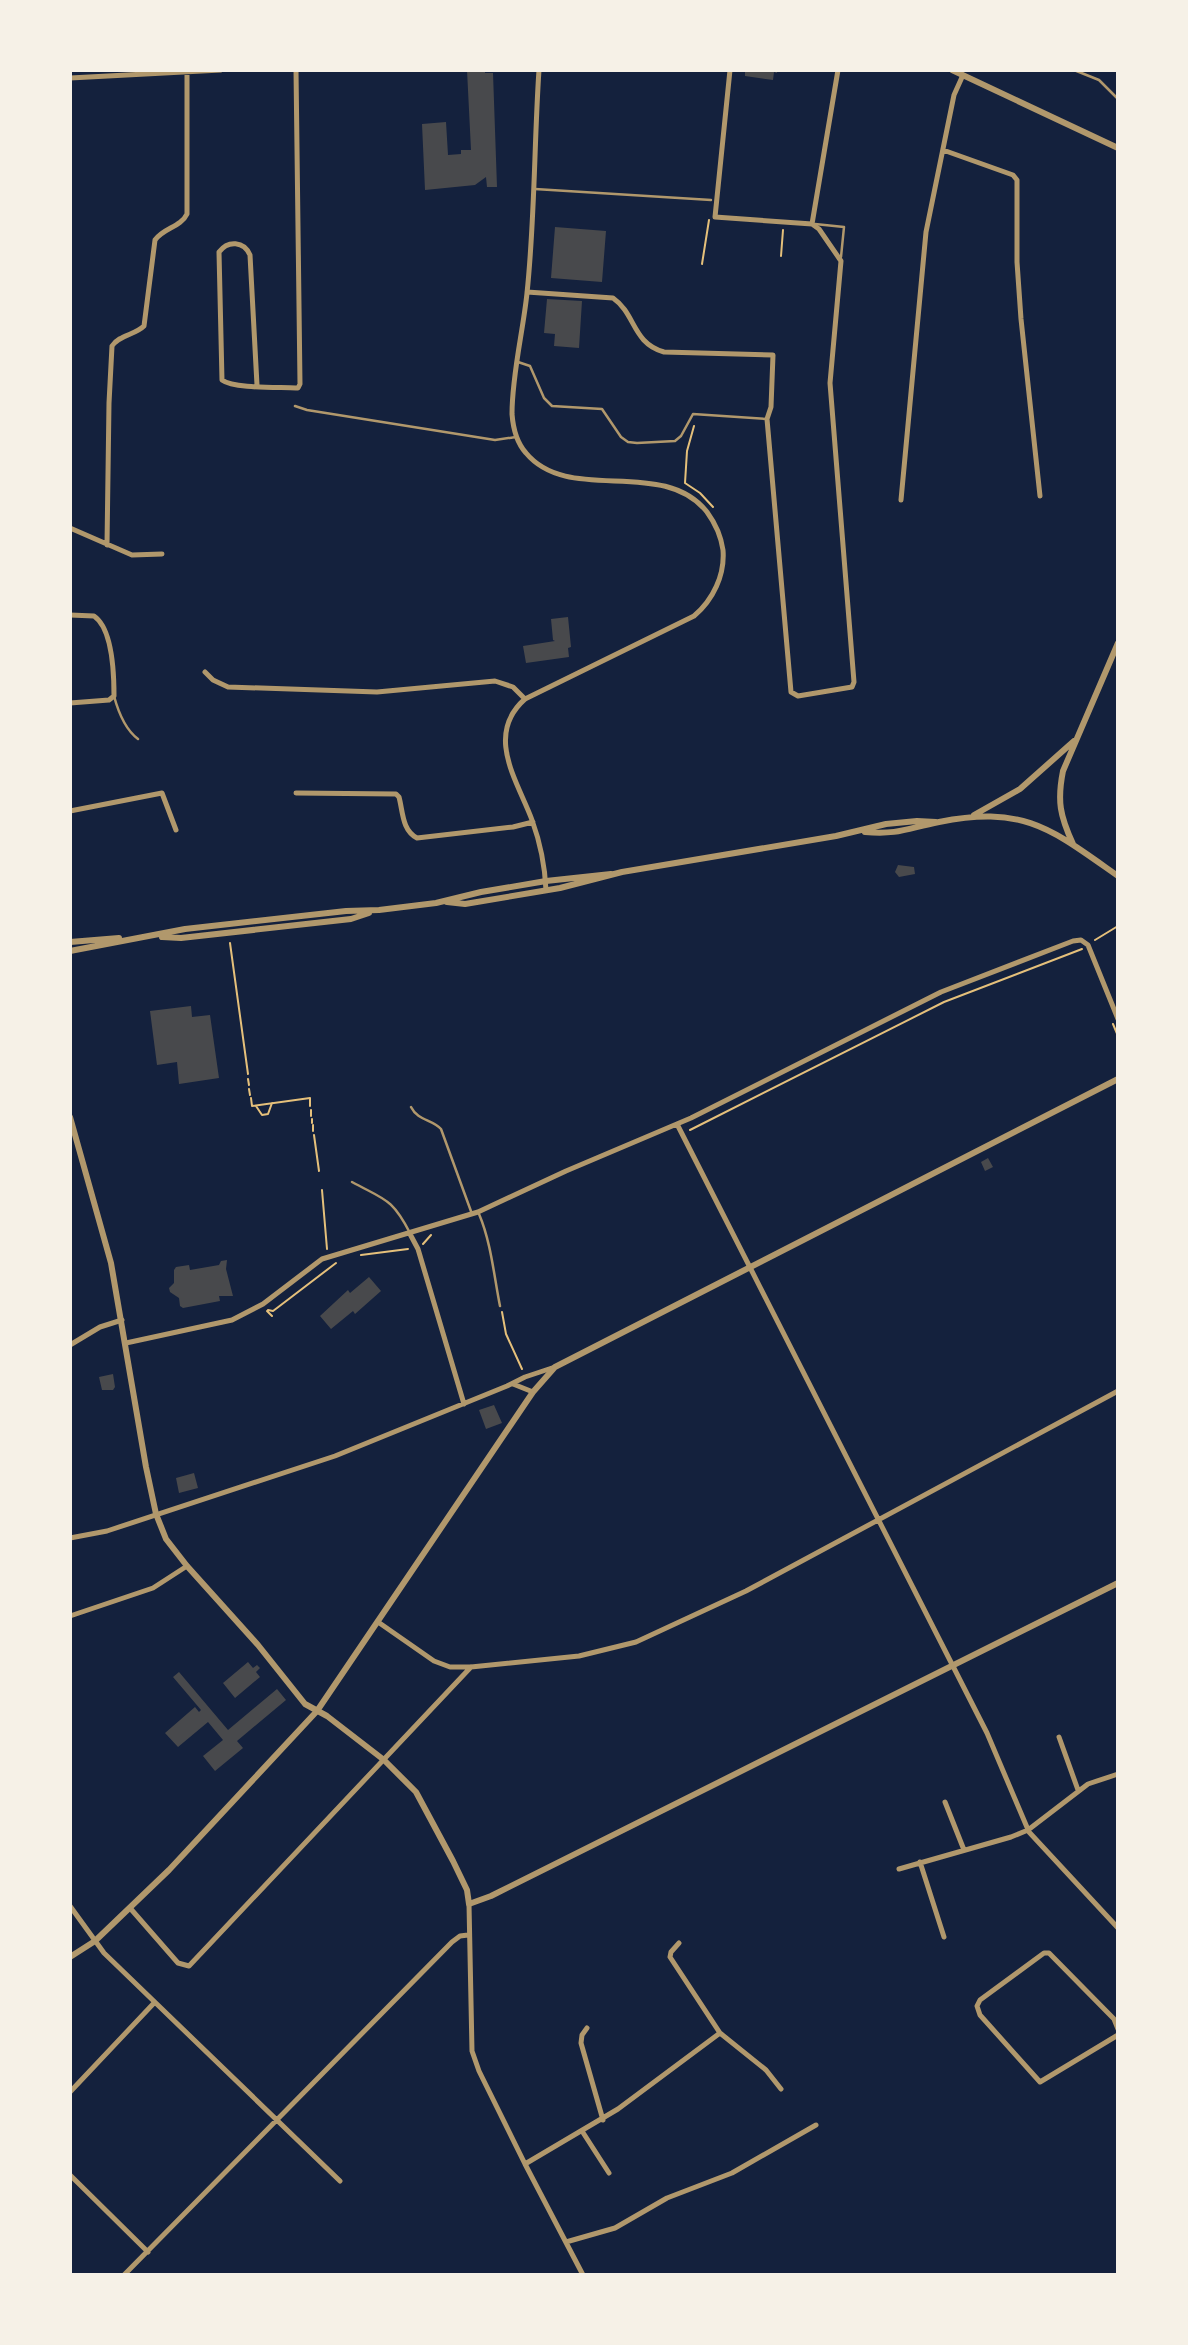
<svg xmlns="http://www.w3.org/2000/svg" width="1188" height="2345" viewBox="0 0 1188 2345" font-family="Karla,sans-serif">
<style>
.building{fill:#48494c}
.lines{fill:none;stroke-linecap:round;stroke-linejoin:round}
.path{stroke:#e5c07b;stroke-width:2}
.service{stroke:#b1986c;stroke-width:2.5}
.minor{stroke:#b1986c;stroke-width:5}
.tertiary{stroke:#b1986c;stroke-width:6}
.rail{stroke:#918062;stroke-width:2.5}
</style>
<rect width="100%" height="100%" fill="#14213d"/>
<!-- building -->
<path class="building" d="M467,70h18v3h8l4,114h-10l-1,-10 -11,8 -50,5 -3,-66 24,-2 2,33 13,-1v-4h10z
M745,70h32v3l-3,-1 -1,8 -28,-4z
M555,227l51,4 -4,51 -51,-4z
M547,299l35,2 -3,47 -25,-2 1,-12 -11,-1z
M568,617l3,30 -3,1 1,9 -43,6 -3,-17 32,-5 -2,-1 -2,-21z
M898,865l16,2 1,7 -16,3 -4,-5z
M191,1006l1,11 18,-2 9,63 -40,6 -2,-22 -20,3 -7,-54z
M988,1158l5,9 -8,4 -4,-9z
M227,1260l-1,9 7,27h-14l1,5 -37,7 -3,-2 -1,-8 -9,-6 -1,-4 5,-5v-13l2,-3 13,-2 1,5 29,-5 2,-4z
M369,1277l12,14 -26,23 -2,-3 -22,18 -11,-13 28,-26 2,3z
M113,1374l2,13 -2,3h-11l-3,-13z
M494,1405l8,18 -16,6 -7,-19z
M194,1473l4,15 -19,5 -3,-15z
M248,1662l5,6 4,-3 3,3 -4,4 4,5 -25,21 -12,-15z
M179,1672l49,58 49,-41 9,11 -49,41 6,7 -28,23 -12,-15 20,-16 -15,-18 -30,25 -13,-14 30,-26 4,5 2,-2 -28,-33z"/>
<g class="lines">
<!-- path -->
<path class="path" d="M781,256l2,-26
M702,264l7,-44
M694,426l-7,25 -2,32 15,10 13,14
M1095,940l23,-14
M230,943l18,131
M1113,1024l5,12
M248,1079l1,6
M249,1089l1,6
M251,1098l1,8 58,-8v8
M256,1106l6,9 6,-1 4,-11
M311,1110v6
M312,1119v4
M313,1125v6
M690,1130l254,-128 138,-53
M314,1135l5,36
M322,1190l5,59
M423,1244l8,-9
M361,1255l47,-6
M268,1310l5,1 4,-3 59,-45
M267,1311l5,5
M502,1312l4,22 16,35"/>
<!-- service -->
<path class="service" d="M1074,70l25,10 19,19
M535,189l176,11
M815,224l29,3 -3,30
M518,362l12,4 14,32 8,8 50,3 19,28 7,5 9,1 38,-2 6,-5 12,-22 74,5
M295,406l12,4 188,30 21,-3
M114,696c4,15 12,34 24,43
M411,1107c7,14 21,12 30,22l31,85
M352,1182c33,18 40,16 58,51
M479,1214c12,28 15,62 21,92"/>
<!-- minor -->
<path class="minor" d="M539,70c-5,74 -4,148 -12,223 -4,39 -15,81 -15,121 1,13 5,29 14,39 43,52 137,3 181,59 8,11 14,24 16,38 2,25 -10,50 -29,66l-169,83c-41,36 -7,83 7,121 8,22 13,47 14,70
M70,78l151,-8
M943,150l70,25 4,5v82l4,57 19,177
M812,224l26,-154
M527,292l86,6c23,16 19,45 51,54l109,3 -2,52 -4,12 24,273 7,4 54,-9 2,-5 -24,-299 11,-122 -22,-32 -7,-5 -97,-7 15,-147
M257,385l-7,-130c-6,-14 -22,-15 -31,-3l3,128c12,9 57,7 74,8h2l2,-4 -4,-314
M901,500l25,-268 28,-137 9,-20
M70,528l62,27 30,-1
M107,545l2,-142 3,-57c7,-11 23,-11 32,-20l11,-86c8,-12 26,-13 32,-26v-141
M70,615l24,1c19,13 20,58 20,80l-5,4 -39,3
M205,672l8,8 15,7 149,5 118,-11 18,6 12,12
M296,793l100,1 3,3c4,15 3,33 18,41l96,-11 20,-5
M70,811l92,-18 14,37
M677,1124l310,609 42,99 89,96
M410,1234l8,15 46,155
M126,1343l106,-23 31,-16 59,-45 156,-47 88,-41 125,-53 250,-126 132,-51 8,-1 7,5 30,74
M70,1345l30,-18 22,-7
M513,1384l20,8
M70,1538l37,-7 228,-75 172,-70 18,-9 30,-10
M70,1616l83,-28 34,-22
M378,1622l56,39 16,6h21l108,-11 57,-14 110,-51 372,-200
M1059,1737l19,53
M945,1802l19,48
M920,1862l24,75
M899,1869l112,-32 17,-7 60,-46 30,-10
M469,1904l3,147 7,20 46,93 58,111
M70,1906l34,47 236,228
M130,1908l48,55 11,3 282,-299
M679,1943l-8,9 -1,5 50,76 46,37 15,19
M587,2028l-5,7 -1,8 22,77
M1118,2029l-4,-10 -65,-66h-5l-64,47 -3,6 3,9 60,67 78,-47
M70,2092l84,-89
M582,2131l27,42
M525,2164l93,-55 102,-76
M70,2175l78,77
M566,2242l49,-14 52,-30 65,-25 84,-48
M124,2275l328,-333 8,-6 8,-1"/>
<!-- tertiary -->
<path class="tertiary" d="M952,70l166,78
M974,815l46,-26 54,-48
M865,832c34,3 43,-4 74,-10 86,-17 112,7 179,54
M1073,844c-13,-28 -16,-43 -10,-73l55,-128
M447,902l18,2 95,-16 62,-16 214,-36 50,-12 31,-3 19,1
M162,937l19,1 170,-19 18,-6
M70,942l49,-4
M70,951l115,-22 161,-18 33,-1 57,-7 45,-11 65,-11 65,-7
M70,1117l41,146 35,204 10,47 10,25 21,27 71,79 47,59 22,12 57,44 32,32 37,69 14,29 2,14 22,-8 627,-313
M70,1957l25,-16 74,-71 148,-159 216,-319 22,-25 563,-288"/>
<!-- rail -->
<path class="rail" d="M1117,70h1"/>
</g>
<!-- border -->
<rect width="1188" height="2345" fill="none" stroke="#f6f1e7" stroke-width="144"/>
</svg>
